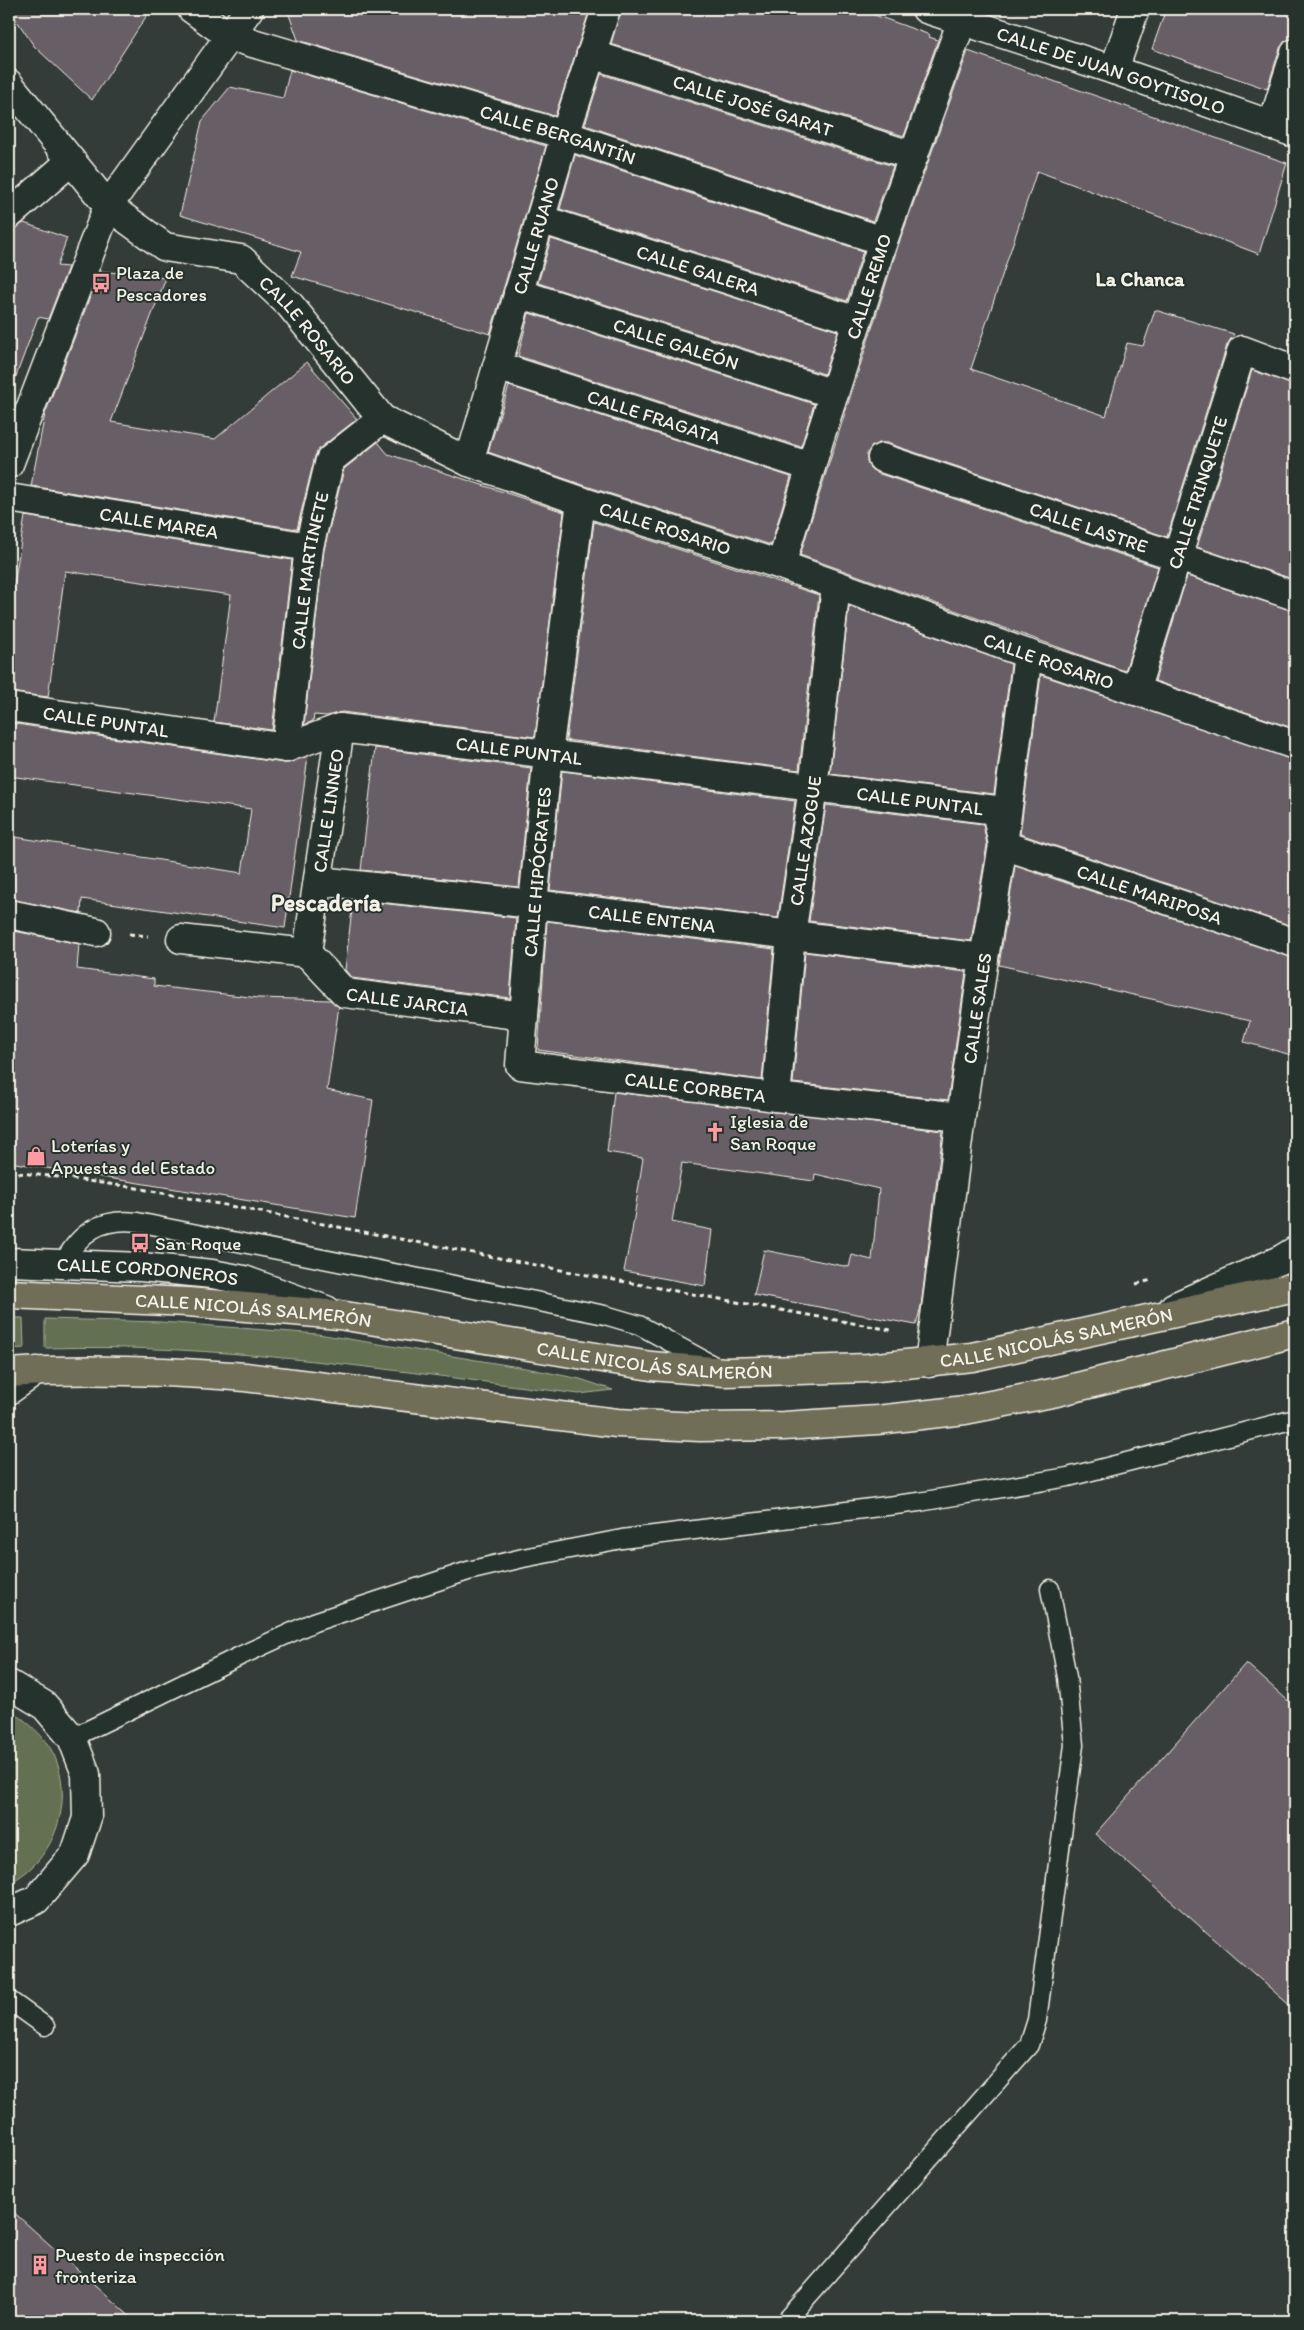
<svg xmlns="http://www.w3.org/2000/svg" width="1304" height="2330" viewBox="0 0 1304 2330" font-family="Itim,sans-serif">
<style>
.green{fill:#637051;stroke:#acb09c}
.building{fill:#685f66;stroke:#f4f1e8}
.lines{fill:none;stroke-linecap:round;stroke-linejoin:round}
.lane-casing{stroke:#f4f1e8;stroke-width:21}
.street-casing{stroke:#f4f1e8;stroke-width:31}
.secondary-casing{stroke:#f4f1e8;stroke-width:31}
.highway-casing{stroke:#f4f1e8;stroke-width:31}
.path{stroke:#f4f1e8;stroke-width:3;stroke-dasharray:5 4;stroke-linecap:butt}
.lane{stroke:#26332d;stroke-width:18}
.street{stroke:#26332d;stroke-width:28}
.secondary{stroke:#26332d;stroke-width:28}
.highway{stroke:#716e59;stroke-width:28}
.labels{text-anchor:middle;stroke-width:4;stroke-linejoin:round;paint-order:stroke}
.street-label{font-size:19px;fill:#f4f1e8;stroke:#26332d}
.poi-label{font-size:19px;fill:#f4f1e8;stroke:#26332d;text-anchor:start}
.neighbourhood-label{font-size:20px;font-weight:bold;fill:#f4f1e8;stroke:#26332d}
.district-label{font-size:24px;font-weight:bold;fill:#f4f1e8;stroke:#26332d}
</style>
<rect width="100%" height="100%" fill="#333c38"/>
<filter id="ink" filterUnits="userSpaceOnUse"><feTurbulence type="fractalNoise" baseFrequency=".02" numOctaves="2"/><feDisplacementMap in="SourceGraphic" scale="10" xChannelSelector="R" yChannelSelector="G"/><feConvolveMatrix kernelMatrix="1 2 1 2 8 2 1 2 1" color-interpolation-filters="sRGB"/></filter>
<g filter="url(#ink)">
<!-- green -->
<path class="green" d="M9,1318h14l1,30 -15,1z
M45,1319l116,3 157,12 213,35 49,10 33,11 -34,4c-177,-22 -355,-51 -534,-46z
M9,1709c17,12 35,25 45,46 21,46 1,106 -45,128z"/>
<!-- building -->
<path class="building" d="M9,9h142l-59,91 -58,-54z
M287,9h303l-35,107 -257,-76z
M621,9h237l72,26 -1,2 9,3 -34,96 -293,-92z
M1166,9h129v29l-10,3 -5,7 -13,41 -115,-40z
M968,51l319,112 -28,91 -222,-83 -66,198 135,47 21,-73 16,3 12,-36 79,24 -7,11 -60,192 -280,-94h-8l-7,3 -5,8v7l3,7 7,5 281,94 -33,104 -325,-116 98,-309z
M290,70l256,76 -56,188 -198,-58 9,-24 -121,-37 22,-94 28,-34 53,11z
M601,74l292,92 -20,55 -288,-96z
M575,155l288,96 -16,50 -287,-92z
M24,223l43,15 -10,28 11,1 -20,52 -10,-2 -26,70 -3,-1v-156z
M551,239l287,92 -14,43 -286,-91z
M100,271l66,7 -55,144 104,17 92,-77 50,57 -37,29 -5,8 -18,73 -266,-43 14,-72z
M529,313l285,91 -13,43 -283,-91z
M1252,370l43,15v195l-98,-33z
M509,386l282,91 -20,68 -185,-59 -98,-34z
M378,442l10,12 176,58 -29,225 -193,-25 -15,4 -13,-1 -1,6 -9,4 20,-175 20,-81z
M25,516l267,44 -20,170 -58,-8 17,-127 -166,-24 -17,126 -39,-5v-76z
M594,522l225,73 -20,175 -233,-30z
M1187,576l108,35v118l-140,-48z
M849,606l162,58 -17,130 -164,-20z
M1041,675l254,85v167l-275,-93z
M9,723l275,40 24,-7 -23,172 -203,-29 -1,14 -72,-14v-63l233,37 9,-64 -242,-33z
M375,748l156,20 -12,119 -158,-17z
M562,771l233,30 -17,117 -228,-28z
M826,805l157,19 4,21 -16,96 -162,-20z
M1015,866l280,92v98l-51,-14 6,-21 -251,-56z
M353,900l163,18 -6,80 -158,-20 -7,-8z
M547,921l227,28 -12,131 -224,-30z
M9,930l70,14 -2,25 77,10v7l105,12 71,2 9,6 -12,84 46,10 -18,118 -346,-56z
M805,952l161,20 -18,128 -155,-17z
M614,1092l329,39 -22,175 -5,19 -162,-30 10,-45 85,17 3,-12 20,5 7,-71 -64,-15 -1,7 -132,-18 -10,59 40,8 -7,56 -81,-15 8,-40 11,-73 -36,-6z
M1246,1663l49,44v303l-200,-176z
M9,2208l126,113h-126z"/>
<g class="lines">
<defs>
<path id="lane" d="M63,1264c16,-32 38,-46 74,-42l468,93 34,10 79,43
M72,1738l168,-82 74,-34 154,-51 55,-13 99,-19 297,-37 149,-25 227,-58
M9,2000l36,26
M786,2321l243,-276 8,-25 37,-275 -7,-68 -17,-88"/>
<g id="street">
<path id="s1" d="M192,9l37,27 336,99 318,106"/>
<path id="s2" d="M591,54l323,102"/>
<path d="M1272,126l23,-73"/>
<path d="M9,215l62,-54"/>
<path id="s3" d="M540,219l317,102"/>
<path id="s4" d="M518,293l316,101"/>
<path id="s5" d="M497,366l314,101"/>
<path id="s6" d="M882,458l413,138"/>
<path id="s7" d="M469,462l96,-327 41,-126"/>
<path id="s8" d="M9,498l300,49"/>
<path id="s9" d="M581,501l-33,253 -15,150 -13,161 256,32 185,20"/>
<path id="s10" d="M781,565l39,-128 63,-196 83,-232"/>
<path id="s11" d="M1135,691l107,-341 53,20"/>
<path id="s12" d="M9,707l277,41 54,-20 656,82 7,35 292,98"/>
<path id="s13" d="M286,748l23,-201 21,-87 52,-41"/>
<path id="s14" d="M319,881l214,23 451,54"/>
<path d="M9,914l87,18"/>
<path d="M181,939l126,14"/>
<path id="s15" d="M307,953l38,40 179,23"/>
<path id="s16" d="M307,953l33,-225"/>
<path id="s17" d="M776,1097l15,-162 22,-147 23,-202"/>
<path id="s18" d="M929,1363l32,-246 23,-159 19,-113 25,-191"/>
<path d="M9,1390l27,-19"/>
<path d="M9,1684l35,21 28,33 14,36 1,44 -12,36 -39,46 -27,12"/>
</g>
<g id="secondary">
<path id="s19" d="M926,9l188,61 181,63"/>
<path d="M1114,70l21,-61"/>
<path id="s20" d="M9,84l99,122 57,41 76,12 49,46 92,114 87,43 112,39 200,64 247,89 267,91"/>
<path d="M9,464l99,-258 141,-197"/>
<path id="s21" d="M9,1262l132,5 71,7 32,6 82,30"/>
<path d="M1174,1307l108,-48 13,-8"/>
</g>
<g id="highway">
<path id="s22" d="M9,1294l179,8 151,13 312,51 74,6 143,-4 104,-11 323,-70"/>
<path d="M9,1373c79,-5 157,-2 236,4l372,46 83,4 84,-1 93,-6 88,-10 92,-18 238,-59"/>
</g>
</defs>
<!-- lane casing -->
<use href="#lane" class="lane-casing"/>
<!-- street casing -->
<use href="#street" class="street-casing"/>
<!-- secondary casing -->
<use href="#secondary" class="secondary-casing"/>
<!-- highway casing -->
<use href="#highway" class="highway-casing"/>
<!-- path -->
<path class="path" d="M129,934l19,2
M9,1172l50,5 72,10 451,87 309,56
M1136,1284l16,-4"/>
<!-- lane -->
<use href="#lane" class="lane"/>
<!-- street -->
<use href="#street" class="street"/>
<!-- secondary -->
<use href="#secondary" class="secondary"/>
<!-- highway -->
<use href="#highway" class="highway"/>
</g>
</g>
<!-- icons -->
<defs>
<symbol id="bus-bare" viewBox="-9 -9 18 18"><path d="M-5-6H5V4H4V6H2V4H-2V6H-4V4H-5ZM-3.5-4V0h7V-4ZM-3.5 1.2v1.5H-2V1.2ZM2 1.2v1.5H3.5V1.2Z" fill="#ff9aa2" stroke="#26332d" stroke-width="2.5" paint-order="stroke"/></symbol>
<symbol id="church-bare" viewBox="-9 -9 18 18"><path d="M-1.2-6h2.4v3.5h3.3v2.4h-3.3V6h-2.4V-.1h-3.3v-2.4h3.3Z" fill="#ff9aa2" stroke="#26332d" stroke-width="2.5" paint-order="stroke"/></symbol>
<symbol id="shop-bare" viewBox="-9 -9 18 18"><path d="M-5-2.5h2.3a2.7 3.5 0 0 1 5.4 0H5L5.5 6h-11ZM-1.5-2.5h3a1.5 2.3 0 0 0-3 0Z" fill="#ff9aa2" stroke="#26332d" stroke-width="2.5" paint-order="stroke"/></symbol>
<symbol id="building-bare" viewBox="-9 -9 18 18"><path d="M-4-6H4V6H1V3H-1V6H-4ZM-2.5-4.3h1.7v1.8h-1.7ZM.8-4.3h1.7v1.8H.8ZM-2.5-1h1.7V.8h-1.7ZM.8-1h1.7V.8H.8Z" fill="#ff9aa2" stroke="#26332d" stroke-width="2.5" paint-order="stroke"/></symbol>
</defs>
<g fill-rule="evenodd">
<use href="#bus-bare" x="87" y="269" width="28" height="28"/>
<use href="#church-bare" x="701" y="1118" width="28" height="28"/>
<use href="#shop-bare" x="22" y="1142" width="28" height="28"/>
<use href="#bus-bare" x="126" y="1229" width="28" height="28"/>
<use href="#building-bare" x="26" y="2251" width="28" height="28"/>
</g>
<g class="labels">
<!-- street labels -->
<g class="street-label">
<text dy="7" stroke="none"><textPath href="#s19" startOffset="195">CALLE DE JUAN GOYTISOLO</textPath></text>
<text dy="7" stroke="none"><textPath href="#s2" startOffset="170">CALLE JOSÉ GARAT</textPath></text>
<text dy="7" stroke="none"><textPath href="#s1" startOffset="389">CALLE BERGANTÍN</textPath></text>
<text dy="7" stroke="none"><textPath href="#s7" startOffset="236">CALLE RUANO</textPath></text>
<text dy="7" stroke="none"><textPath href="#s3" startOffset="166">CALLE GALERA</textPath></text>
<text dy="7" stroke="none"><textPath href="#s10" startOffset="292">CALLE REMO</textPath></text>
<text dy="7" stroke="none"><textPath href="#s20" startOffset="402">CALLE ROSARIO</textPath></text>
<text dy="7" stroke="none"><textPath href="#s4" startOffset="166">CALLE GALEÓN</textPath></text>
<text dy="7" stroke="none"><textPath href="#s5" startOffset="165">CALLE FRAGATA</textPath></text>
<text dy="7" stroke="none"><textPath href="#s11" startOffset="208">CALLE TRINQUETE</textPath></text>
<text dy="7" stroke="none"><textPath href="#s8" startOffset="152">CALLE MAREA</textPath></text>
<text dy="7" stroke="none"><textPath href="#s20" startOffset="822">CALLE ROSARIO</textPath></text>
<text dy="7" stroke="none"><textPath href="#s6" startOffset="218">CALLE LASTRE</textPath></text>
<text dy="7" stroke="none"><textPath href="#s13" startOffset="179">CALLE MARTINETE</textPath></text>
<text dy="7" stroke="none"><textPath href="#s20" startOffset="1228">CALLE ROSARIO</textPath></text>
<text dy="7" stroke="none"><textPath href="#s12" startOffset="98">CALLE PUNTAL</textPath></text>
<text dy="7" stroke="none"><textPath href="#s12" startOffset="518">CALLE PUNTAL</textPath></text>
<text dy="7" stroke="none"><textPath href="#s12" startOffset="922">CALLE PUNTAL</textPath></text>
<text dy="7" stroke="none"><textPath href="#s16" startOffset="144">CALLE LINNEO</textPath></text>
<text dy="7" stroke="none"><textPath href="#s17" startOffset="258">CALLE AZOGUE</textPath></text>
<text transform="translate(537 872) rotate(-85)" y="7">CALLE HIPÓCRATES</text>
<text dy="7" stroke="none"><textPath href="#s12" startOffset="1189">CALLE MARIPOSA</textPath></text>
<text dy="7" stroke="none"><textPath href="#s14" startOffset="335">CALLE ENTENA</textPath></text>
<text dy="7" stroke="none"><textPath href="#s15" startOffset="118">CALLE JARCIA</textPath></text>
<text dy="7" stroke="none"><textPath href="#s18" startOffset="358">CALLE SALES</textPath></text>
<text dy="7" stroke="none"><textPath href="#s9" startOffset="744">CALLE CORBETA</textPath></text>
<text dy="7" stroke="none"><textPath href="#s21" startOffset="139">CALLE CORDONEROS</textPath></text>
<text dy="7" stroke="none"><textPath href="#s22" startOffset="245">CALLE NICOLÁS SALMERÓN</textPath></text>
<text dy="7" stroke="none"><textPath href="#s22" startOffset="1055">CALLE NICOLÁS SALMERÓN</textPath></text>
<text dy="7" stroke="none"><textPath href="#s22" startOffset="650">CALLE NICOLÁS SALMERÓN</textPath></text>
</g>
<!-- poi labels -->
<g class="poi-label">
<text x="116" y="279">Plaza de<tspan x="116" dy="22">Pescadores</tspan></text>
<text x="730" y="1128">Iglesia de<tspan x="730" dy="22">San Roque</tspan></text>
<text x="51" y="1152">Loterías y<tspan x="51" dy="22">Apuestas del Estado</tspan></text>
<text x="155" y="1250">San Roque</text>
<text x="55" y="2261">Puesto de inspección<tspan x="55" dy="22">fronteriza</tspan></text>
</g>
<!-- neighbourhood labels -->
<g class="neighbourhood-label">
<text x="1140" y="286">La Chanca</text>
</g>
<!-- district labels -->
<g class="district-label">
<text x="326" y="911">Pescadería</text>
</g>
</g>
<!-- margin -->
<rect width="1304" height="2330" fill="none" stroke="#26332d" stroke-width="30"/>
<rect x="15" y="15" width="1274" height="2300" fill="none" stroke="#f4f1e8" stroke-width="2" filter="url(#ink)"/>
</svg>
